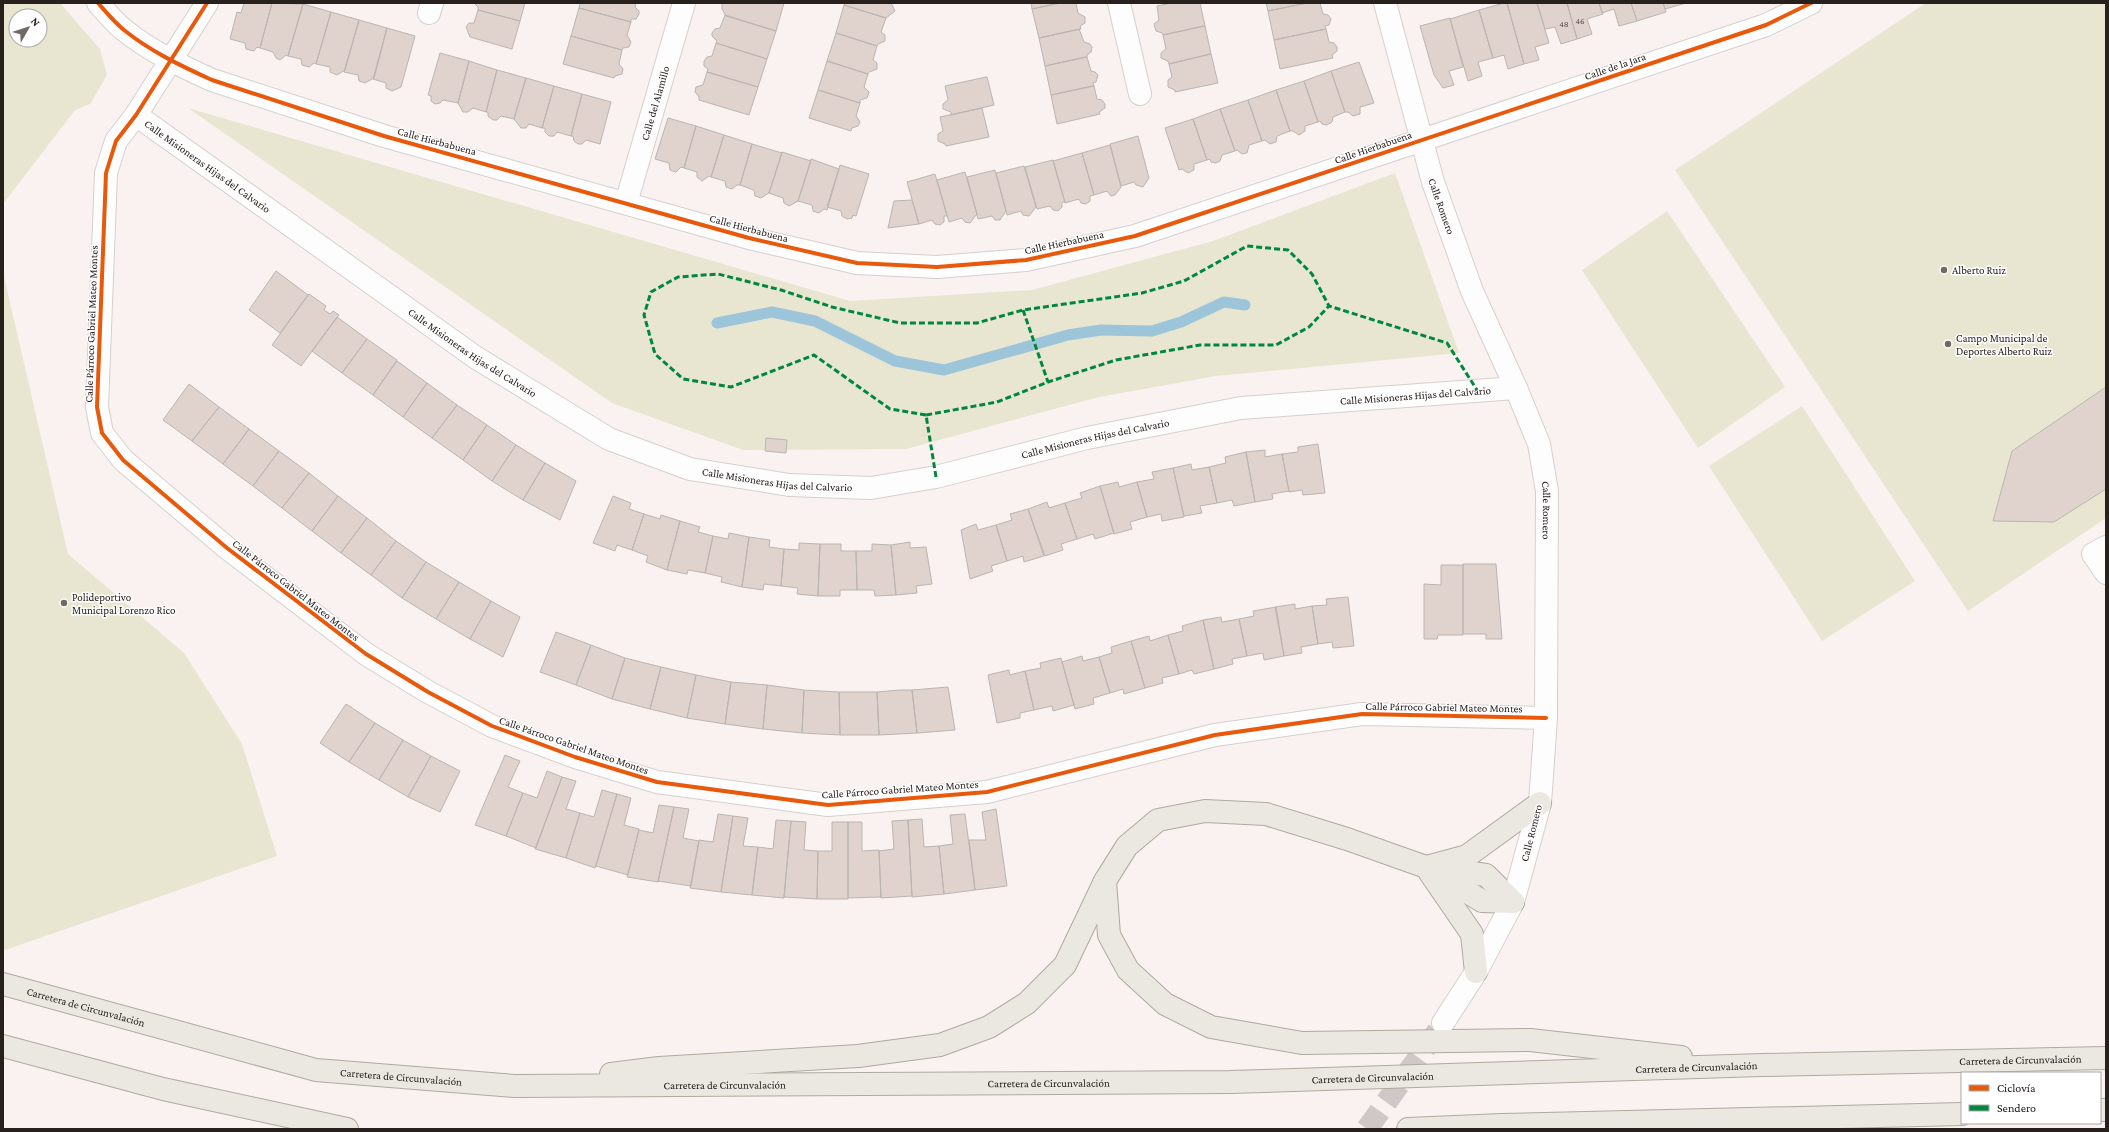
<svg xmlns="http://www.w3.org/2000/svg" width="2109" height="1132" viewBox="0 0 2109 1132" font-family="'Crimson Pro',serif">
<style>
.green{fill:#e8e6d0;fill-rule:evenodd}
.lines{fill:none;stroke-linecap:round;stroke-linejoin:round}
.stream{stroke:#9dc5da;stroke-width:11}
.building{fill:#e0d2cc;stroke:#bbb5b2}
.minor-tunnel{stroke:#cfc8c6;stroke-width:22;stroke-dasharray:22 11;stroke-linecap:butt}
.minor-casing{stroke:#d6d0cd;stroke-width:24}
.major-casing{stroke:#b0a99f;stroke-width:24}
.minor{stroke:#fefdfd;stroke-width:22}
.major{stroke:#ebe8e2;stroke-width:22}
.quiet{stroke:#00873e;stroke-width:3;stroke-dasharray:6 3;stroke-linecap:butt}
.cycleway-casing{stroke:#fff;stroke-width:6}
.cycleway{stroke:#e8590c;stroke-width:4}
.poi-dot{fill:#706a67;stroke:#fff;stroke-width:1.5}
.labels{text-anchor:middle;stroke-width:3;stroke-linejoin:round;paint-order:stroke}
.number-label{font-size:9px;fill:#554c49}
.street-label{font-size:11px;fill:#27201d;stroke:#fff}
.poi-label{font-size:11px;fill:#27201d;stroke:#fff;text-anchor:start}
</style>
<rect width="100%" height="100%" fill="#f9f2f0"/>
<!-- green -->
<path class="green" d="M3,3h57l40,46 7,26 -17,29 -15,6 -72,94zM16,16h24v24h-24z
M1926,3h180v515l-138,93 -293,-441z
M188,108l662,193 182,-11 181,-49 182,-68 64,180 -243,23 -117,21 -193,52 -163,1 -131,-47z
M1667,211l118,176 -87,61 -116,-178z
M3,272l65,282 116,99 58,91 35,112 -272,94 -2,-1z
M1802,406l113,175 -93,60 -113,-175z"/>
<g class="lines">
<!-- stream -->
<path class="stream" d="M717,323l55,-11 43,9 80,40 49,9 124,-35 33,-5 51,1 29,-9 43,-20 21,3"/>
</g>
<!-- building -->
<path class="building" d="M244,3h28l-12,45 -3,-1 -3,4 -8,-2 -1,-6 -15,-4 7,-27 4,1z
M272,3l31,1 -15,52 -2,-1 -6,5 -4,-2 -3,-6 -13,-4z
M474,3h51l-5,18 -42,-11v-3z
M580,3h56l-1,4 4,4v3l-3,5h-5v3l-52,-14z
M722,3h62l-8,28 -50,-15 -4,-7z
M845,3h46l4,8 -9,7 -42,-13z
M1031,3h29l-28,6z
M1060,3h16l2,10 7,4v6l-5,3 1,3 -42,9 -7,-29z
M1172,3h28l5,23 -42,9 -1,-2 -6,-2 -2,-7 5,-4 -2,-14z
M1266,3h41l-39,8z
M1307,3h13l3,11 5,1 3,4 -2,6 -4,1 1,3 -52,11 -6,-29z
M1504,3h3l17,61 -16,5 -4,-14 -11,3 -14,-48z
M1507,3h30l12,40 -14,4 4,13 -15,4z
M1537,3h30l10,36 -16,5 -6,-17 -10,2z
M1567,3h32l4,11 -16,5 5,15 -15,5z
M1599,3h32l6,18 -18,5 -5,-17 -12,4z
M1631,3h32l3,9 -29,9z
M1663,3h23l-21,6z
M303,4l28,8 -15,52 -2,-1 -5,4 -7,-2 -1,-6 -13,-3z
M844,5l42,13 -5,14 4,3v6l-7,3 -1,2 -41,-13z
M579,8l52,14 -4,13 4,7 -2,5 -6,1 -1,2 -51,-14z
M478,10l42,11 -8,28 -42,-12 -4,-10 3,-4h5z
M1479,10l14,48 -15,4 4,14 -14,5 -18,-62z
M331,12l28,8 -14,50 -8,5 -7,-3v-5l-14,-3z
M725,15l51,16 -9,28 -51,-16 1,-2 -5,-5v-3l3,-4 5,-1z
M1450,18l13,49 -14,4 5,14 -11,3 -9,-13 -14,-49z
M359,20l28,8 -13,50 -9,5 -6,-2 -1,-6 -14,-3z
M1203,26h2l6,28 -42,10 -1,-3 -7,-3v-5l5,-4 -3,-14z
M387,28l28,8 -14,51 -9,4 -6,-3v-5l-13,-4z
M1079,29l5,13 6,2 2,3 -1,5 -4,3v2l-42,9 -6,-28z
M1326,29l3,13 5,1 3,4v4l-5,4 1,3 -53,11 -6,-29z
M836,33l41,13 -4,14 4,3v6l-8,3 -1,2 -41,-13z
M571,36l51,14 -3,14 4,5 -1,5 -7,2 -1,2 -51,-14z
M716,43l51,16 -9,28 -51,-15 1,-3 -4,-3v-5l3,-4 5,-1z
M440,53l29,8 -11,42 -15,-3 -3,3 -5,1 -4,-3v-5l-3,-1z
M1210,54h1l7,29 -43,9v-2l-7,-3v-7l4,-3 -3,-13z
M1085,57h2l4,14 4,1 3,3 -2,7 -3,1 1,3 -43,9 -6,-29z
M469,61l28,9 -11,42 -13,-4 -5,4h-5l-5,-9z
M827,61l41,13 -4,13 5,5 -2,6 -7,2v3l-42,-13z
M1359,62l15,41 -14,4v7l-7,2 -5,-4h-3l-14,-41z
M497,70l29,8 -12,41 -13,-3 -4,4h-4l-5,-4v-4h-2z
M1331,71l14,41 -12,5 -1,5 -5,3 -5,-1 -2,-3 -2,1 -14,-41z
M707,72l51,15 -9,28 -50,-15v-3l-4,-5 1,-5 7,-2z
M986,77h1l7,28 -43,10v-3l-8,-3v-5l5,-4 -3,-14z
M526,78l28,8 -12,42 -13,-4 -3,4h-5l-7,-9z
M1304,81l14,41 -13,4v5l-6,4 -6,-4h-3l-14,-41z
M554,86l28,8 -11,42 -14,-4 -3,4h-5l-4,-4v-4h-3z
M1092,86h2l3,13 5,1 3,4v4l-6,4 1,2 -43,10 -6,-29z
M818,90l42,13 -4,13 4,6 -2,4 -6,2 -1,3 -42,-13z
M1276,90l14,41 -13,5 -1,6 -6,2 -5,-4 -3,1 -14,-41z
M582,94l29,8 -11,42 -14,-4 -4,4h-4l-4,-3 -1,-5h-2z
M1248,100l14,41 -13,4 -2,8 -5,1 -5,-4 -2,1 -15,-42z
M982,108l7,29 -43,9 -1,-2 -7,-3v-7l5,-3 -3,-14z
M1220,109l15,42 -13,4 -2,6 -4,2 -5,-1 -1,-3 -3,1 -14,-41z
M668,118l28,8 -12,42 -3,-1 -5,5 -6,-2 -1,-7 -14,-4z
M1193,119l14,41 -13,4v6l-6,3 -6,-4 -3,1 -14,-42z
M696,126l28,9 -13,42 -2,-1 -7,5 -5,-4v-5l-13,-4z
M724,135l28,9 -12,41h-3l-5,4 -6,-2 -1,-6 -14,-4z
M1138,136l11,42 -6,9 -7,-2 -2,-3 -13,4 -11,-42z
M752,144l30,9 -13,40 -8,5 -6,-2 -1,-6 -14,-5z
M1110,145l11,42 -6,8 -4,1 -4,-5 -13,4 -12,-42z
M782,152l29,9 -13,40 -9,5 -5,-3 -1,-5 -14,-5z
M1082,153l12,42 -4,1v5l-4,3 -5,-1 -2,-4 -14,4 -12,-42z
M811,159l28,10 -12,41 -3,-1 -5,4 -6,-2 -1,-6 -14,-4z
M1053,160l12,42h-3v5l-4,4 -5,-1 -3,-4 -13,3 -12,-42z
M840,165l29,9 -13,42 -3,-1 -1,3 -5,1 -5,-3 -1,-5 -14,-4z
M1024,166l12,41 -7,9 -6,-1 -2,-4 -14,4 -11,-42z
M995,170l11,41 -6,9h-5l-3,-4 -14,3 -11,-42z
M965,172l12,42 -7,9 -5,-1 -3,-4 -13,4 -12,-42z
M935,174l12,42h-3v6l-4,3 -5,-1 -3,-4 -13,4 -12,-42z
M912,200l7,24 -31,4 6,-27z
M276,271l32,24 -28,38 -31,-23z
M309,294l17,12 -2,4 6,4 3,-3 6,4 -38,51 -29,-21z
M337,317l30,22 -25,34 -30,-22z
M367,339l30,21 -24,35 -31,-22z
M397,361l30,22 -24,34 -30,-22z
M427,383l30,22 -25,33 -29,-21z
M189,384l30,23 -27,34 -29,-21z
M2106,387v102l-52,33 -61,-1 19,-70z
M457,405l30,20 -24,35 -31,-22z
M219,407l30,22 -26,35 -31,-23z
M487,425l29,20 -24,36 -29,-21z
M249,429l30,22 -26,35 -30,-22z
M766,438l21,2 -1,13 -21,-2z
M1318,444l7,49 -22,2 -1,-5 -13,2 -7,-38 16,-2v-5z
M516,445l29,18 -22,37 -31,-19z
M1265,450v7l17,-3 7,37 -17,3 1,5 -18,3 -9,-50z
M279,451l30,22 -27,35 -29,-22z
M1246,452l9,50 -21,4 -2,-6 -15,3 -8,-36 17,-4 -1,-6z
M545,463l31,18 -16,39 -37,-20z
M1191,464l1,6 17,-3 8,36 -17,3 2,7 -18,3 -11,-48z
M1173,468l11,49 -22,4 -1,-7 -14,3 -10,-35 17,-3 -2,-7z
M309,473l29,23 -26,35 -30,-23z
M1118,482l1,5 18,-5 10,35 -17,5 2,7 -18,5 -14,-48z
M1100,486l14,47 -19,6 -2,-5 -16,5 -12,-36 17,-5 -2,-5z
M338,496l29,22 -26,35 -29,-22z
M613,496l18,7 -2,6 15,5 -12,36 -15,-5 -2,6 -22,-8z
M1047,502l2,6 16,-5 12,36 -16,5 2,6 -18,6 -17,-47z
M1028,509l16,47 -20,6 -1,-6 -16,5 -11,-36 16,-5 -2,-6z
M644,514l16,5 1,-4 19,6 -13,49 -21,-8 2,-6 -16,-6z
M367,518l29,23 -25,34 -30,-22z
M680,521l20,6 -2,5 15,4 -8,37 -17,-3 -1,4 -20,-4z
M976,524l2,6 18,-5 11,36 -16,5 2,5 -23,8 -9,-49z
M729,533l20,4 -7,50 -21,-5 1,-5 -17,-4 8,-37 15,3z
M749,537l21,3 -1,7 15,2 -3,37 -17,-2 -1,6 -21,-3z
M396,541l30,21 -24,36 -31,-23z
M910,542v6l16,-1 6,37 -16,2 1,7 -21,2 -5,-50z
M799,543l21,1 -2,52 -21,-2 1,-6 -17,-2 3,-37 15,1z
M820,544h21v7h15l1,39h-17v6h-22z
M872,544l19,1 5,50 -21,1 -1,-6h-17l-1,-39h16z
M426,562l33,20 -23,37 -34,-21z
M1463,564h33l6,75h-16v-5h-23z
M1441,565h22v70h-25l-1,4h-13v-55l17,1z
M459,582l32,19 -21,38 -34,-20z
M1348,597l6,49 -21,2 -1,-6 -14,2 -6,-38 15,-1 -1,-6z
M491,601l29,16 -17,40 -33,-18z
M1295,604v5l17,-3 6,38 -17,3 1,6 -18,3 -9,-49z
M1276,607l8,49 -20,4 -1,-7 -16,3 -8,-37 15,-3 -1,-5z
M1221,617l1,5 17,-3 8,37 -15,3 1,5 -19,5 -11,-49z
M1203,620l11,49 -20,5 -2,-4 -13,4 -11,-39 15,-4 -1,-5z
M556,632l35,13 -15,40 -36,-13z
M1168,635l11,39 -17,4 1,5 -18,5 -14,-47 18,-5 1,5z
M1131,641l14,47 -21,6 -1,-5 -13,4 -11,-36 13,-4 -1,-6z
M591,645l34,13 -13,41 -36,-14z
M1082,656l1,5 16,-4 11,36 -17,5 1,6 -19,5 -13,-47z
M625,658l36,9 -11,42 -38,-10z
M1061,658l13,47 -21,6 -1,-5 -18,4 -9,-39 16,-3 -1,-5z
M661,667l35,8 -9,43 -37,-9z
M1009,670l1,5 15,-4 9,39 -14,3v5l-23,5 -9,-48z
M696,675l35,7 -6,42 -38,-6z
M731,682l36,3 -4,44 -38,-5z
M767,685l37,5 -2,43 -39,-4z
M948,687l7,43 -38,3 -5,-43z
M804,690l35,2 1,43 -38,-2z
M900,690h12l5,43 -38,2 -2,-43z
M839,692h38l2,43h-39z
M346,704l29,19 -26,39 -29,-19z
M375,723l28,17 -24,40 -30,-18z
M403,740l28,16 -23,41 -29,-17z
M505,755l15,6 -12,26 15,6 -17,43 -31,-11z
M431,756l29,15 -20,41 -32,-15z
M547,771l15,6 -26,71 -30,-12 17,-43 14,5z
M562,777l14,4 -10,28 14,4 -14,45 -31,-9z
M602,790l15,4 -22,74 -29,-10 14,-45 14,4z
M617,794l14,4 -7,27 15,4 -11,46 -32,-9z
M659,805l15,2 -16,75 -31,-5 12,-47 14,3z
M674,807l15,2 -6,29 16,3 -8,45 -33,-5z
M996,809l11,77 -32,4 -6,-50h17l-4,-28z
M718,814l15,2 -12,76 -31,-4 9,-48 14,2z
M965,814l10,76 -31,4 -5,-48 14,-2 -3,-29z
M733,816l15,2 -5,28 15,1 -6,48 -31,-3z
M922,819l2,28 15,-1 5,48 -32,3 -4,-77z
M776,820l15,1 -7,77 -32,-3 6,-48 15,2z
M908,820l4,76 -31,2 -2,-47 15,-2 -2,-28z
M791,821l15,1 -2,28 14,1 -1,48 -33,-2z
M832,822h16v77h-31l1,-48h14z
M848,822h14v29l17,-1 2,47 -33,1z"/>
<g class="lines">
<!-- minor-tunnel -->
<path class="minor-tunnel" d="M1367,1129l72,-100"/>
<defs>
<g id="minor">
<path d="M98,3c8,9 16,19 26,27 26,21 57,36 88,50l172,56 365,102 108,25 80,4 89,-7 109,-24 631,-211 45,-22"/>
<path d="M207,3l-71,112 -20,26 -10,32 -9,234 5,26 21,27 104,88 139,106 62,38 64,34 83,31 82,25 171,23 159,-13 228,-57 147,-21 184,4"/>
<path d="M1119,3l21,91"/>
<path id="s1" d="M1385,3l48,179 39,109 44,97 23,56 8,47 -1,227 -6,85 -27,99 -37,70 -33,51"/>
<path d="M429,13l3,-10"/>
<path id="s2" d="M136,115l339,242 134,82 81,30 99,16 82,3 65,-11 151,-39 154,-30 275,-20"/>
<path id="s3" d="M626,203l58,-200"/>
<path d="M2106,547l-13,7 13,19"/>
</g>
<g id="major">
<path d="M1426,867l41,-11 73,-53"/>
<path d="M1437,868l49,7 27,27"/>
<path d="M1430,873l42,61 4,38"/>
<path d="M1105,881l4,54 19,35 37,34 46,23 91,16 228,-3 151,17"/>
<path id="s4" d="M3,984l313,86 199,16 715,-4 532,-17 344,-7"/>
<path d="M3,1046l160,43 184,40"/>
<path d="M611,1074l48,-6 199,-12 82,-11 49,-18 38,-24 38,-38 40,-84 22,-35 31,-26 47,-9 61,3 81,25 79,28 56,34 31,1"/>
<path d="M2100,1110h6"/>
<path d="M1408,1129l94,-4 460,-11"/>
</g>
</defs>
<!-- minor casing -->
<use href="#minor" class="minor-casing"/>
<!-- major casing -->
<use href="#major" class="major-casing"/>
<!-- minor -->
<use href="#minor" class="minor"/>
<!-- major -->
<use href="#major" class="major"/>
<!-- quiet -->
<path class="quiet" d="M1023,310l25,72
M926,415l-36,-6 -76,-54 -83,32 -48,-8 -28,-25 -11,-39 7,-23 27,-15 40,-3 63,16 51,17 68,16h77l46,-13 119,-17 42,-12 63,-35 41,4 24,24 17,32
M936,477l-10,-62 71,-13 51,-20 68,-22 84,-15h76l33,-18 20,-21 118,37 30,47"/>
<defs>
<path id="cycleway" d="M98,3c8,9 16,19 26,27 26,21 57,36 88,50l172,56 365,102 108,25 80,4 89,-7 109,-24 631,-211 45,-22
M207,3l-71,112 -20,26 -10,32 -9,234 5,26 21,27 104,88 139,106 62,38 64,34 83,31 82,25 171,23 159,-13 228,-57 147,-21 184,4"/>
</defs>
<!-- cycleway casing -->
<use href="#cycleway" class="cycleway-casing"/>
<!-- cycleway -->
<use href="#cycleway" class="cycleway"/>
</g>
<!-- markers -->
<g class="poi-dot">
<circle cx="1944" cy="270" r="4"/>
<circle cx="1948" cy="344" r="4"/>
<circle cx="64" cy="603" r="4"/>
</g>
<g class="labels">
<!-- number labels -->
<g class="number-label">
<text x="1580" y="24">46</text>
<text x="1564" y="27">48</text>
</g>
<!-- street labels -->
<g class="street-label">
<text transform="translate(1615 66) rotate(-19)" y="4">Calle de la Jara</text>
<text dy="4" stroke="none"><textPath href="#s3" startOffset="104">Calle del Alamillo</textPath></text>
<text transform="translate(437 141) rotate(15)" y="4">Calle Hierbabuena</text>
<text transform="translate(1373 147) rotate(-19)" y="4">Calle Hierbabuena</text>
<text dy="4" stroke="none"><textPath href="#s2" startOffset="88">Calle Misioneras Hijas del Calvario</textPath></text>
<text dy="4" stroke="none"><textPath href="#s1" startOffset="211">Calle Romero</textPath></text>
<text transform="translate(749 228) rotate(15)" y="4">Calle Hierbabuena</text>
<text transform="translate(1064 242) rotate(-12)" y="4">Calle Hierbabuena</text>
<text transform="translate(91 324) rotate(-88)" y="4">Calle Párroco Gabriel Mateo Montes</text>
<text dy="4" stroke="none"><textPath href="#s2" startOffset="412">Calle Misioneras Hijas del Calvario</textPath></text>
<text dy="4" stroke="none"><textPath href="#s2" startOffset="1396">Calle Misioneras Hijas del Calvario</textPath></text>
<text dy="4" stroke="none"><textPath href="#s2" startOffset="1072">Calle Misioneras Hijas del Calvario</textPath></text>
<text dy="4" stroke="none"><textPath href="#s2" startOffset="748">Calle Misioneras Hijas del Calvario</textPath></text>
<text dy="4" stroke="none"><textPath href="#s1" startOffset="535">Calle Romero</textPath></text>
<text transform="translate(296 590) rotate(38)" y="4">Calle Párroco Gabriel Mateo Montes</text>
<text transform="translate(1444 707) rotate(1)" y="4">Calle Párroco Gabriel Mateo Montes</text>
<text transform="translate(574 745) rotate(19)" y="4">Calle Párroco Gabriel Mateo Montes</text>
<text transform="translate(900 789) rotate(-4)" y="4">Calle Párroco Gabriel Mateo Montes</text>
<text transform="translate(1531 833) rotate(-76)" y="4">Calle Romero</text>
<text dy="4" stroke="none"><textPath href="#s4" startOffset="86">Carretera de Circunvalación</textPath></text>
<text dy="4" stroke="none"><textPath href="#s4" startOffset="2030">Carretera de Circunvalación</textPath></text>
<text dy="4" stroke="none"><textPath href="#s4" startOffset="1706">Carretera de Circunvalación</textPath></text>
<text dy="4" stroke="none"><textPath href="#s4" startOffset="410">Carretera de Circunvalación</textPath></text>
<text dy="4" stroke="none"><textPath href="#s4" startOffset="1382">Carretera de Circunvalación</textPath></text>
<text dy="4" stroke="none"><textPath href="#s4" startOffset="1058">Carretera de Circunvalación</textPath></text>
<text dy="4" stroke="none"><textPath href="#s4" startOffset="734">Carretera de Circunvalación</textPath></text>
</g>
<!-- poi labels -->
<g class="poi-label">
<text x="1952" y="274">Alberto Ruiz</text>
<text x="1956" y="342">Campo Municipal de<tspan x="1956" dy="13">Deportes Alberto Ruiz</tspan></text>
<text x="72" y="601">Polideportivo<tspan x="72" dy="13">Municipal Lorenzo Rico</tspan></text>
</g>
</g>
<!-- border -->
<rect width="2109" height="1132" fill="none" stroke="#27201d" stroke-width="8"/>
<!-- legend -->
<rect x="1961" y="1072" width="140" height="52" fill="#ffffff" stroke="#a9a6a5"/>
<rect x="1969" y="1085" width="20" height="6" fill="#e8590c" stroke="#a9a6a5"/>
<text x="1997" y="1092" font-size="12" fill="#27201d">Ciclovía</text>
<rect x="1969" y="1105" width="20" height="6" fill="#00873e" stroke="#a9a6a5"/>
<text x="1997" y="1112" font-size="12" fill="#27201d">Sendero</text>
<!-- north arrow -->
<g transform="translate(28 28) rotate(51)"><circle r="19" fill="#ffffff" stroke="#a9a6a5"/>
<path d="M0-3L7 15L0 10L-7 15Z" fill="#706a67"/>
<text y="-6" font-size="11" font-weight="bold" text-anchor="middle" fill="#27201d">N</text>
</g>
</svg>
